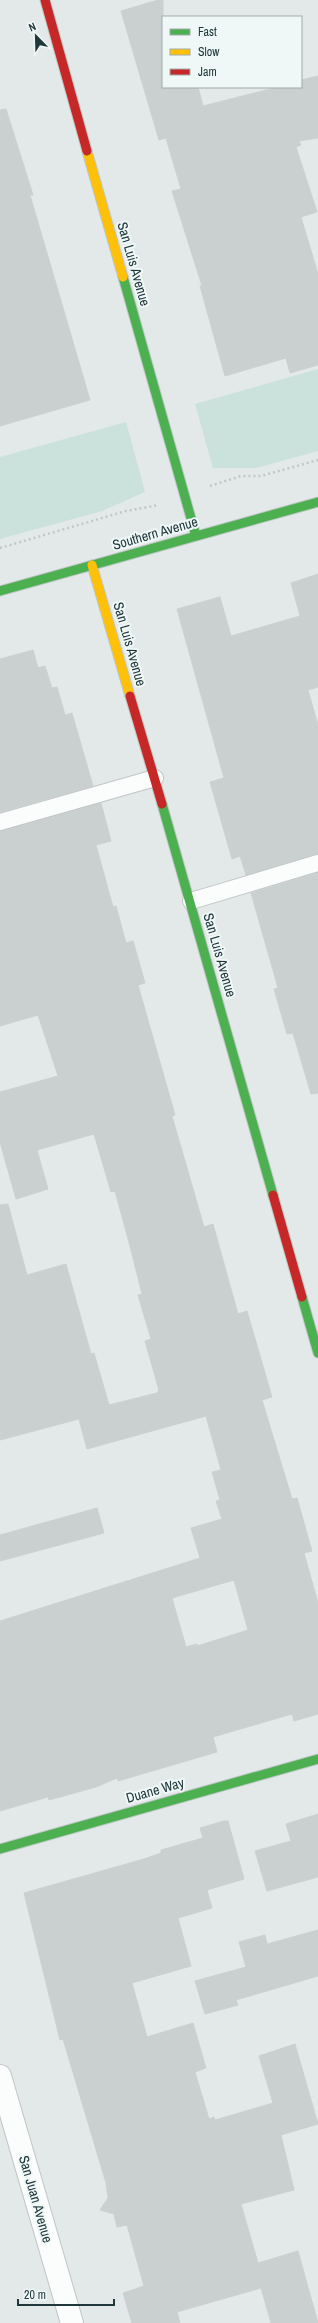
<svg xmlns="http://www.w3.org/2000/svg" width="318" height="2323" viewBox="0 0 318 2323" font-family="'Archivo Narrow',sans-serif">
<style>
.green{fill:#cbe2dc}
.building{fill:#cacfcf;stroke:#cbd1d1;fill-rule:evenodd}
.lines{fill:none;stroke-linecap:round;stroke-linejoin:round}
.lane-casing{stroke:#c0c5c5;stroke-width:18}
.street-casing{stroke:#c0c5c5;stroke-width:24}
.fast-casing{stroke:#bec6c6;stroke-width:11}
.slow-casing{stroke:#bec6c6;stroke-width:11}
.jam-casing{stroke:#bec6c6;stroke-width:11}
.path{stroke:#c0c8c9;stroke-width:2.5;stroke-dasharray:2 3;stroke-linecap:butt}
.lane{stroke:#fbfcfc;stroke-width:16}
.street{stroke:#fbfcfc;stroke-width:22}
.fast{stroke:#4caf50;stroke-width:9}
.slow{stroke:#ffc107;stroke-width:9}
.jam{stroke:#c62828;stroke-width:9}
.labels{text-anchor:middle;stroke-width:4;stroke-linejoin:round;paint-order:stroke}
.street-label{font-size:14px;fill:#20383c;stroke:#f0f8f7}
</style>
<rect width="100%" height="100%" fill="#e3e8e8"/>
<!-- green -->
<path class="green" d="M318,369v82l-62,17h-43l-18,-64z
M126,422l19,70 -43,19 -102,28v-82z"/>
<!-- building -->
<path class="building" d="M158,0h5v87h35l5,19 75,-19h23v-7l17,-4v62l-19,3 2,4 -5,2 21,65 -16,5 17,57v91l-28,8 -4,-15 -61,18 -25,-90h2l-30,-95 9,-2 -15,-51 -7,2 -38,-129z
M6,109l27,86h-3l60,205 -90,26v-316z
M318,574v113l-10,3 10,35v129l-72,21 -6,-19 -8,3 -22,-77 14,-4 -47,-169 43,-12 11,39 69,-20 -9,-33z
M33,650l5,18 7,-2 7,22 5,-1 8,28 7,-2 21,73 -93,26v-153z
M101,803l10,38 -15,4 17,62 3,-1 10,37 7,-2 12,42 -7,2 37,130 -3,1 32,111 9,-3 25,90 9,-3 25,86 -10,3 30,99 5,-1 15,53 -8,2 14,50v111l-24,7 -2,-7 -79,23 4,15 -99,29 -1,-3 -21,9 -47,13 -1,-3 -48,14v-190l200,-63 -9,-30 31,-9 -6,-18 4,-1 -8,-28 9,-2 -15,-54 -119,33 -8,-30 -79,21v-235l8,-1 19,71 39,-11 25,90 3,-1 15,52 48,-12 2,-3 -14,-49 6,-2 -13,-44 4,-1 -11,-44 -16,-59 -4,1 -17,-58 -57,16 11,39 -32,10 -16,-57v-50l58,-16 -20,-61 -38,11v-195zM234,1580l14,50 -51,16v-2l-11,3 -14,-49z
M318,873v220l-7,1 -18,-61 -6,1 -13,-45 4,-1 -27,-95z
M97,1508l7,25 -104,28v-26z
M318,1814v63l-51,14 -12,-40 36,-10 -5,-17z
M224,1821h4l16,58 -37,11 5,18 -34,10 13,48 -59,17 15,54 46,-14 13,45 -11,4 14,47 5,-2 1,3 58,-17 -14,-47 36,-12 23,80 -37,11 13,55 -53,14 17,59 40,-12 20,72h-47l-10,-35 -84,24 3,11h-48l-9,-30 21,-7 -17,-61 -10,2 -3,-13 -14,-4 8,-12 -2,-15 -43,-144 -3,1 -36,-147 120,-34 17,-6v-3l42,-12 -3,-10z
M318,1930v46l-82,24 2,5 -33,9 -10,-33 51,-14 -7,-25 26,-7 2,9z"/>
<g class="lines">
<defs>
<path id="lane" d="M0,822l155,-44
M191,901l127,-38"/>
<path id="street" d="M0,2076l72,247"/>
<path id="fast" d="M123,277l73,259
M0,591l318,-89
M162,804l111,391
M302,1297l16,56
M0,1849l318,-90"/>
<path id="slow" d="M87,151l36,126
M92,565l38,131"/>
<path id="jam" d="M45,0l42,151
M130,696l32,108
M273,1195l29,102"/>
</defs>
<!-- lane casing -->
<use href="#lane" class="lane-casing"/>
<!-- street casing -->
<use href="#street" class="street-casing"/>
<!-- fast casing -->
<use href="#fast" class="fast-casing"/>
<!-- slow casing -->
<use href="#slow" class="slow-casing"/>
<!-- jam casing -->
<use href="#jam" class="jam-casing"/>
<!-- path -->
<path class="path" d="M210,486l31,-10h20l57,-16
M0,548l126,-37 33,-6"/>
<!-- lane -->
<use href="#lane" class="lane"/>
<!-- street -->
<use href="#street" class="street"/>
<!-- fast -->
<use href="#fast" class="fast"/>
<!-- slow -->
<use href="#slow" class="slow"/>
<!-- jam -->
<use href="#jam" class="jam"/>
</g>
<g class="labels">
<!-- street labels -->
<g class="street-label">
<text transform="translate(134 264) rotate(74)" y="5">San Luis Avenue</text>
<text transform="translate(155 533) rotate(-16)" y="5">Southern Avenue</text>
<text transform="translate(130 644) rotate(74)" y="5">San Luis Avenue</text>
<text transform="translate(220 955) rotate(74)" y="5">San Luis Avenue</text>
<text transform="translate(155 1790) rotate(-16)" y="5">Duane Way</text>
<text transform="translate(36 2199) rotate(74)" y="5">San Juan Avenue</text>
</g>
</g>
<!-- legend -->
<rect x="162" y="16" width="140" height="72" fill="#f0f8f7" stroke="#9dabac"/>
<rect x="170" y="29" width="20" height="6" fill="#4caf50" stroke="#9dabac"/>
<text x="198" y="36" font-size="12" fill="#20383c">Fast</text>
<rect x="170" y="49" width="20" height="6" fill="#ffc107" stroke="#9dabac"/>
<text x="198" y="56" font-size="12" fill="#20383c">Slow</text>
<rect x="170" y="69" width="20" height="6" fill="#c62828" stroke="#9dabac"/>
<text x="198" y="76" font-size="12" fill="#20383c">Jam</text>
<!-- north arrow -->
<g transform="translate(36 36) rotate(337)" stroke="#f0f8f7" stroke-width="3" paint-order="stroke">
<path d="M0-3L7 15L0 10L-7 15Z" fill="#20383c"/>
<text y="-6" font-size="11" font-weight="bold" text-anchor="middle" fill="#20383c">N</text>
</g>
<!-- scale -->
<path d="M18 2299v6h96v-6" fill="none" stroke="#20383c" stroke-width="2"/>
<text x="24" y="2299" font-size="12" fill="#20383c" stroke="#f0f8f7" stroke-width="3" paint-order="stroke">20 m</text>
</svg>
